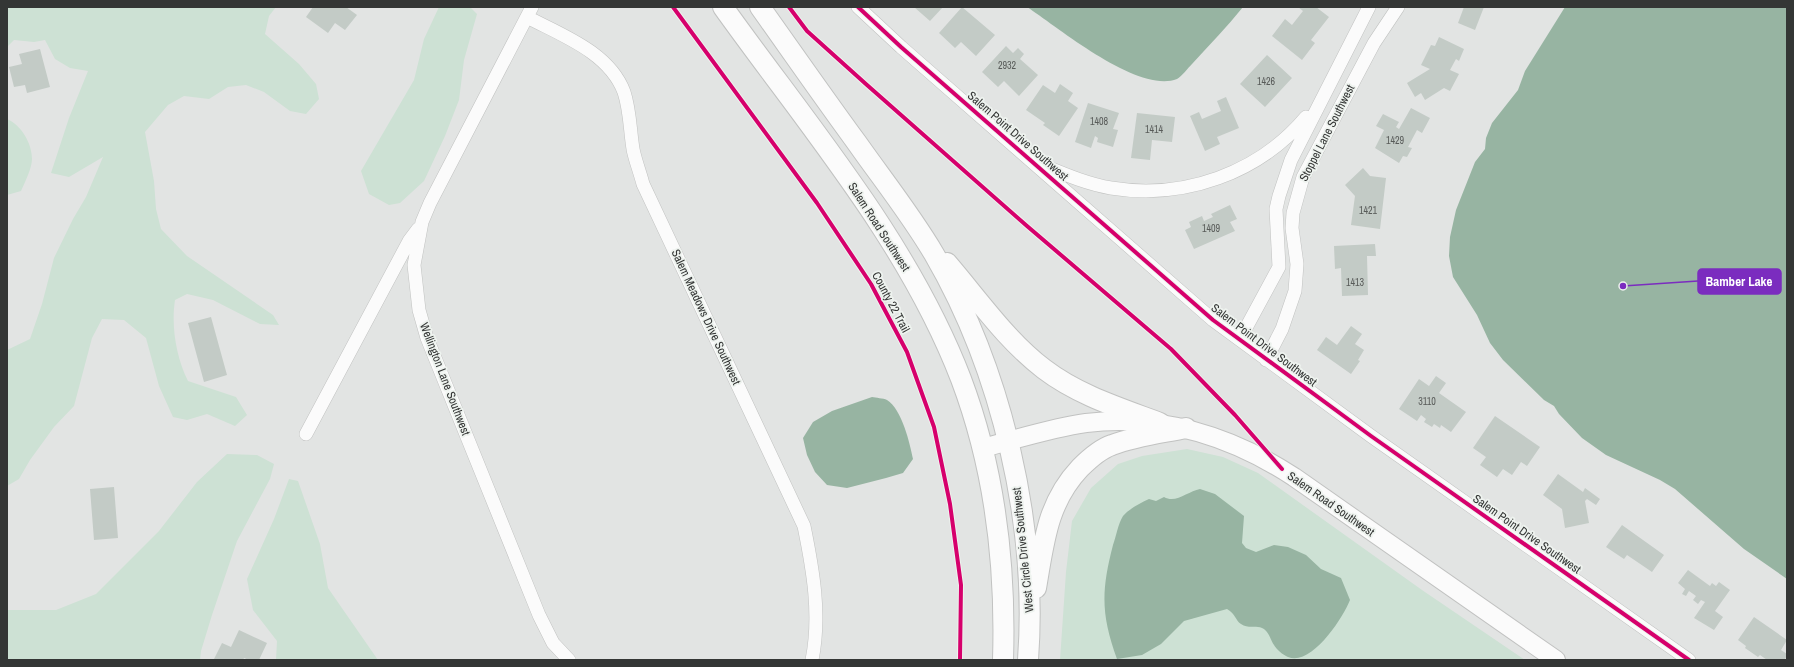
<svg xmlns="http://www.w3.org/2000/svg" width="1794" height="667" viewBox="0 0 1794 667" font-family="'Archivo Narrow',sans-serif">
<style>
.green{fill:#cde1d4}
.water{fill:#97b4a2}
.building{fill:#c3cbc6}
.lines{fill:none;stroke-linecap:round;stroke-linejoin:round}
.street-casing{stroke:#c1c2c1;stroke-width:14}
.secondary-casing{stroke:#c1c2c1;stroke-width:20}
.primary-casing{stroke:#c1c2c1;stroke-width:22}
.street{stroke:#fbfbfb;stroke-width:13}
.secondary{stroke:#fbfbfb;stroke-width:18}
.primary{stroke:#fbfbfb;stroke-width:20}
.cycleway-casing{stroke:#eef3ef;stroke-width:6}
.cycleway{stroke:#d6006c;stroke-width:4}
.labels{text-anchor:middle;stroke-width:3.5;stroke-linejoin:round;paint-order:stroke}
.number-label{font-size:10px;fill:#585b59}
.street-label{font-size:12px;fill:#343635;stroke:#eef3ef}
.leader{fill:none;stroke:#7b2cbf;stroke-width:1.5}
.callout-dot{fill:#7b2cbf;stroke:#eef3ef;stroke-width:1.5}
.callout{fill:#7b2cbf;stroke:#7b2cbf;stroke-width:1.5}
.callout-label{font-size:13px;text-anchor:middle;font-weight:bold;fill:#fff}
</style>
<rect width="100%" height="100%" fill="#e2e4e3"/>
<!-- green -->
<path class="green" d="M7,7h269l-7,9 -4,18 34,30 17,20 3,15 -13,15 -16,-3 -26,-19 -18,-7 -18,2 -19,12 -25,-3 -16,9 -23,27 9,49 2,28 5,20 26,27 86,59 6,10 -19,-1 -47,-24 -26,-6 -12,6c-4,26 1,57 13,81l48,16 11,18 -12,11 -28,-12 -20,6 -14,-3 -14,-31 -13,-48 -22,-18 -22,-1 -10,19 -18,68 -20,21 -24,33 -11,19 -12,7v-136l23,-11 12,-35 12,-46 19,-39 13,-22 17,-40 -34,20 -18,-4 18,-55 19,-47 -18,-3 -15,-9 -10,-19 -11,2 -20,-2 -7,7z
M439,7h31l7,7 -13,46 -5,40 -14,36 -21,45 -24,22 -11,2 -20,-11 -8,-23 53,-91 10,-41z
M7,119c14,6 25,24 25,40 0,9 -7,23 -11,32l-14,4z
M1187,449l36,8 35,16 164,117 103,70h-465l6,-88 6,-51 19,-33 27,-24 24,-8z
M227,454l30,1 17,9 -4,15 -33,62 -25,74 -11,36 -1,9h-193v-50h49l40,-16 63,-63 38,-49z
M289,479l9,2 22,63 8,44 50,72h-102l1,-19 -24,-31 -6,-31 27,-60z"/>
<!-- water -->
<path class="water" d="M1027,7h216c-16,20 -34,38 -51,57 -4,4 -10,12 -15,15 -39,15 -118,-51 -150,-72z
M1565,7h222v572l-43,-30 -69,-60 -15,-9 -54,-25 -24,-17 -23,-24 -5,-8 -10,-6 -41,-40 -13,-17 -13,-28 -24,-38 -4,-21 1,-19 6,-27 19,-48 10,-13 1,-11 6,-15 26,-33 7,-19z
M872,397c4,1 11,1 15,3 15,9 23,44 26,59l-10,14 -17,5 -39,10 -20,-3 -12,-13 -8,-17 -4,-17 10,-16 19,-11z
M1200,489l15,5 29,22 -2,27 4,5 10,4 18,-7 14,2 18,8 15,14 20,9 9,22c-7,18 -39,67 -62,57 -5,-2 -12,-8 -14,-12 -4,-6 -5,-14 -12,-17 -7,-3 -14,1 -21,-4 -6,-4 -5,-10 -14,-15l-43,12 -23,23 -19,11 -25,4c-16,-44 -16,-68 -4,-114 3,-8 5,-21 10,-29 6,-7 17,-13 26,-17l7,2 8,-4c12,7 24,-6 36,-8z"/>
<!-- building -->
<path class="building" d="M313,7h33l11,8 -12,15 -10,-7 -7,10 -22,-16z
M914,7h29l-13,14z
M962,7l33,28 -19,21 -15,-14 -6,6 -16,-15z
M1298,7h18l13,10 -18,23 4,3 -13,17 -30,-24 13,-17 7,6 11,-14z
M1464,7h20l-9,23 -17,-7z
M1439,37l25,12 -5,12 -3,-2 -6,11 9,4 -9,17 -6,-3 -19,12 -4,-7 -6,4 -8,-14 23,-14 -9,-4 10,-20 4,1z
M1006,46l7,7 5,-5 6,6 -4,5 18,16 -19,21 -15,-15 -6,6 -16,-15z
M40,49l10,38 -23,6 -2,-8 -11,2 -5,-20 13,-3 -3,-10z
M1267,55l25,23 -27,29 -25,-23z
M1060,84l13,9 -5,8 10,7 -19,28 -16,-11 2,-2 -19,-13 17,-25 12,8z
M1226,97l13,31 -22,9 3,7 -15,7 -15,-35 9,-4 3,7 19,-8 -4,-10z
M1088,103l31,10 -6,16 5,1 -5,17 -16,-5 1,-4 -3,-2 -4,12 -16,-6z
M1411,108l19,10 -8,15 -5,-3 -9,17 4,1 -5,9 -4,-1 -4,7 -24,-15 9,-18 -8,-4 7,-12 16,8 -3,5 3,2z
M1137,113l38,4 -3,25 -20,-2 -2,20 -19,-2z
M1363,168l7,8 16,2 -6,51 -29,-4 4,-29 -10,-11z
M1230,205l7,14 -7,3 5,9 -41,18 -9,-19 6,-3 -2,-5 13,-6 2,5 9,-4 -2,-3z
M1375,244l1,12h-9l1,39 -26,1 -1,-28 -6,1 -1,-23z
M211,317l16,58 -23,7 -16,-59z
M1351,326l11,8 -7,10 9,6 -6,10 2,1 -9,13 -34,-24 9,-13 11,8z
M1436,376l10,7 -7,10 27,19 -15,20 -10,-7 -1,3 -6,-4 -2,3 -8,-5 2,-3 -5,-4 -4,6 -18,-12 20,-30 10,7z
M1495,416l45,31 -13,19 -6,-4 -9,13 -9,-6 -6,8 -17,-12 6,-8 -13,-9z
M1558,474l25,18 2,-4 15,11 -4,6 -9,-6 -2,2 4,22 -24,5 -3,-19 -19,-14z
M114,487l4,51 -24,2 -4,-51z
M1622,525l42,30 -12,17 -25,-17 -3,4 -18,-12z
M1688,570l22,16 2,-3 4,3 3,-4 11,8 -15,21 8,6 -9,13 -20,-12 11,-16 -4,-2 -3,4 -5,-4 3,-4 -7,-5 -3,5 -4,-2 3,-5 -7,-6z
M1754,617l33,23 -6,10 6,4 -2,6h-18l-7,-5 -2,2 -13,-9 1,-2 -8,-6z
M239,630l28,13 -8,17h-10l-5,-2 -1,2 -29,-1 8,-16 9,4z"/>
<g class="lines">
<defs>
<path id="street" d="M532,7l-102,196 -8,19 -8,43 5,45 8,28 112,277 14,28 16,17
M858,7l43,40 312,273 158,116 318,224
M527,17c34,18 82,35 97,75 6,18 6,38 9,57 2,11 7,23 10,35l161,342c9,44 17,89 8,134
M1042,165c22,9 45,19 69,23 73,12 148,-15 195,-71
M1240,339l39,-72 -3,-58 3,-13 12,-36 78,-153
M1266,360l16,-31 13,-38 2,-27 -5,-36 1,-15 10,-36 71,-134 24,-36
M306,434l103,-193 9,-12"/>
<path id="secondary" d="M983,448c34,-9 68,-20 103,-25 76,-9 145,13 208,54l262,183"/>
<path id="primary" d="M723,7c85,119 185,234 238,372 34,90 45,186 42,281
M760,7c32,45 64,91 97,136 26,37 54,72 77,111 68,117 104,271 94,406
M947,263c31,36 59,77 97,106 34,26 76,39 116,54
M1036,588c8,-46 11,-85 44,-120 9,-9 20,-19 32,-23 24,-9 50,-12 74,-17"/>
</defs>
<!-- street casing -->
<use href="#street" class="street-casing"/>
<!-- secondary casing -->
<use href="#secondary" class="secondary-casing"/>
<!-- primary casing -->
<use href="#primary" class="primary-casing"/>
<!-- street -->
<use href="#street" class="street"/>
<!-- secondary -->
<use href="#secondary" class="secondary"/>
<!-- primary -->
<use href="#primary" class="primary"/>
<defs>
<path id="cycleway" d="M673,7l144,196 54,81 36,68 27,75 16,77 11,81 -1,75
M789,7l18,24 60,54 160,141 144,123 64,66 47,54
M858,7l43,40 312,273 158,116 318,224"/>
</defs>
<!-- cycleway casing -->
<use href="#cycleway" class="cycleway-casing"/>
<!-- cycleway -->
<use href="#cycleway" class="cycleway"/>
</g>
<g class="labels">
<!-- number labels -->
<g class="number-label">
<text x="1007" y="69">2932</text>
<text x="1266" y="85">1426</text>
<text x="1099" y="125">1408</text>
<text x="1154" y="133">1414</text>
<text x="1395" y="144">1429</text>
<text x="1368" y="214">1421</text>
<text x="1211" y="232">1409</text>
<text x="1355" y="286">1413</text>
<text x="1427" y="405">3110</text>
</g>
<!-- street labels -->
<g class="street-label">
<text transform="translate(1327 133) rotate(-63)" y="4">Stoppel Lane Southwest</text>
<text transform="translate(1018 136) rotate(41)" y="4">Salem Point Drive Southwest</text>
<text transform="translate(879 227) rotate(57)" y="4">Salem Road Southwest</text>
<text transform="translate(891 302) rotate(62)" y="4">County 22 Trail</text>
<text transform="translate(706 317) rotate(65)" y="4">Salem Meadows Drive Southwest</text>
<text transform="translate(1264 345) rotate(37)" y="4">Salem Point Drive Southwest</text>
<text transform="translate(445 379) rotate(69)" y="4">Wellington Lane Southwest</text>
<text transform="translate(1331 504) rotate(35)" y="4">Salem Road Southwest</text>
<text transform="translate(1527 534) rotate(35)" y="4">Salem Point Drive Southwest</text>
<text transform="translate(1023 550) rotate(-96)" y="4">West Circle Drive Southwest</text>
</g>
</g>
<!-- callouts -->
<path class="leader" d="M1623 286L1698 281"/>
<circle class="callout-dot" cx="1623" cy="286" r="4"/>
<rect class="callout" x="1698" y="269" width="83" height="25" rx="4"/>
<g class="callout-label">
<text x="1739" y="286">Bamber Lake</text>
</g>
<!-- border -->
<rect width="1794" height="667" fill="none" stroke="#343635" stroke-width="16"/>
</svg>
